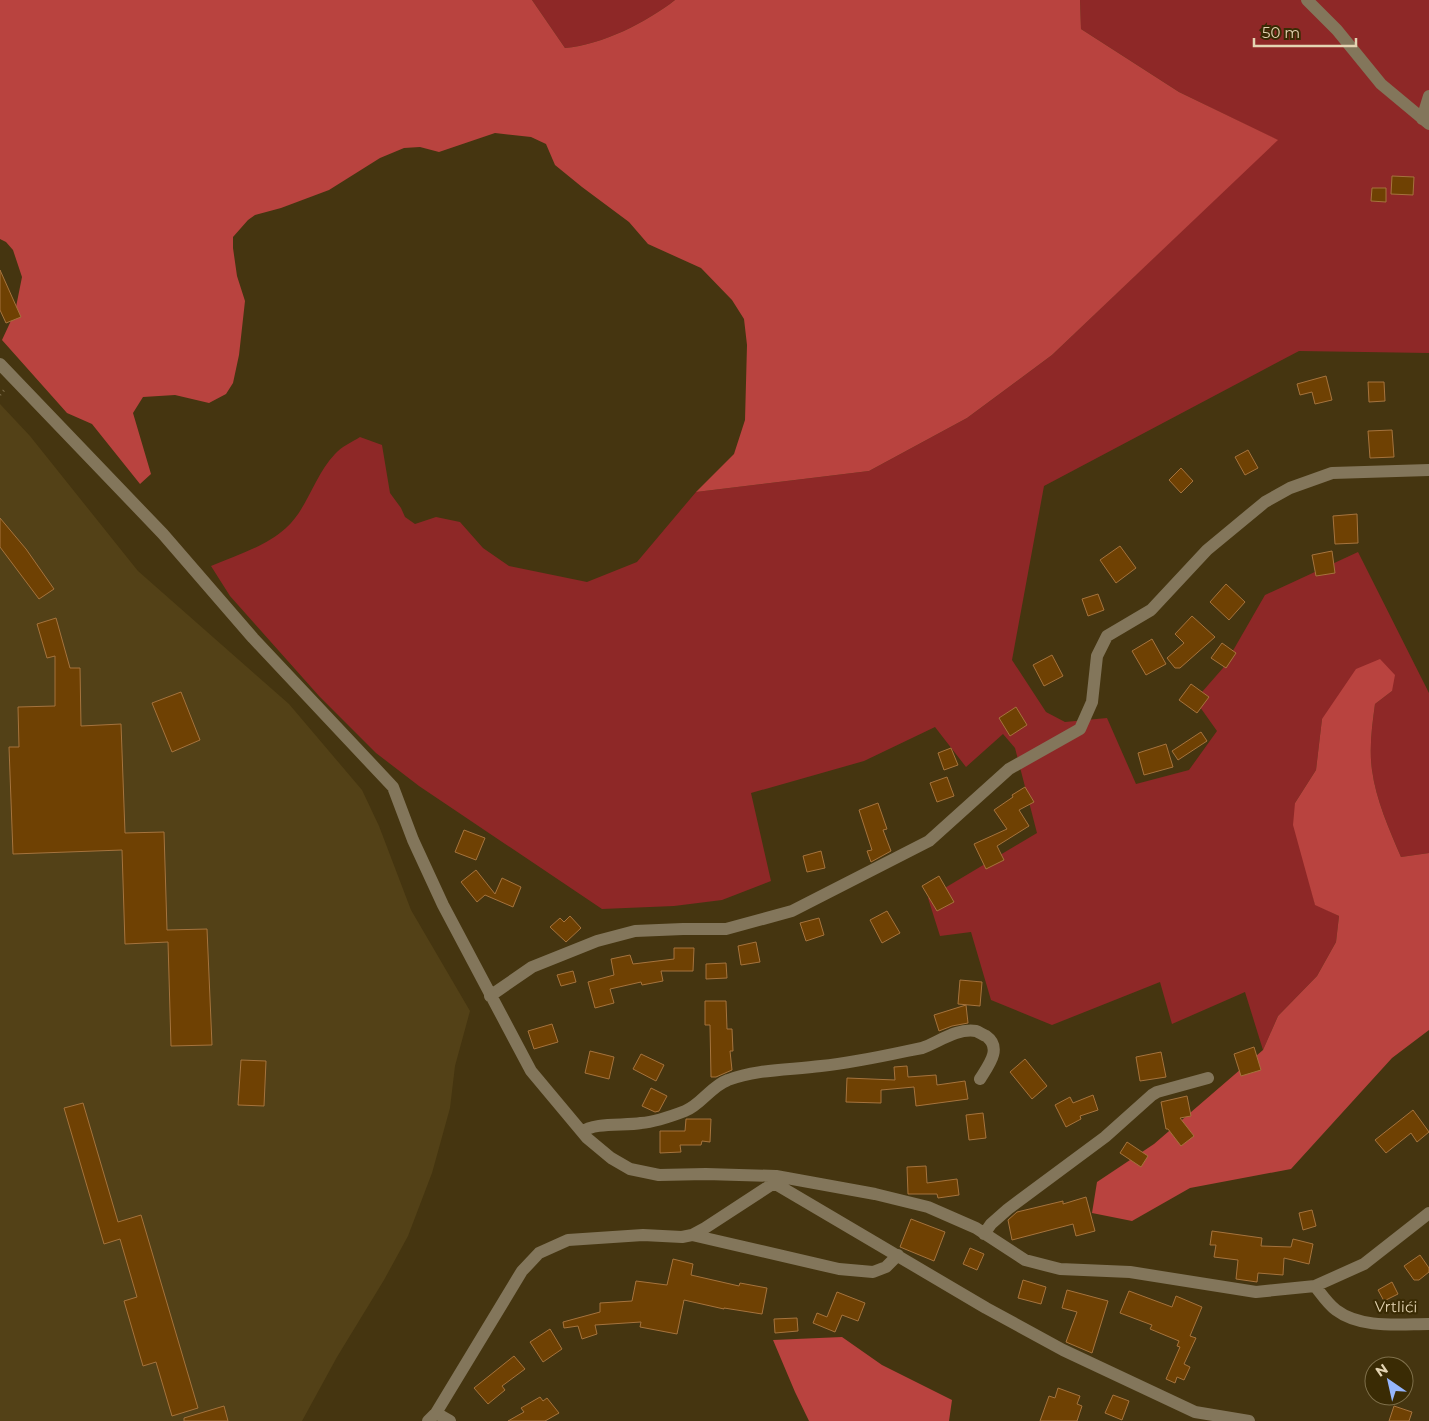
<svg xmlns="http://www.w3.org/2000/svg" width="1429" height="1421" viewBox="0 0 1429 1421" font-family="Montserrat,sans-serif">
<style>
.built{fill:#534117}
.green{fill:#8e2827}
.forest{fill:#b9433f}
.building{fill:#6f4103;stroke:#a5733d}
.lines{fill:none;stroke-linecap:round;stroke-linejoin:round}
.path{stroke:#7e6e4a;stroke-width:2.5;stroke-dasharray:1 4;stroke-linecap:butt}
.minor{stroke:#83765b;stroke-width:12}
.labels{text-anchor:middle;stroke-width:4.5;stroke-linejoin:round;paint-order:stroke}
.street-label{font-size:15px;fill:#e4d4b3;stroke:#3a2b04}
</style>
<rect width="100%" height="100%" fill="#453510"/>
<!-- built -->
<path class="built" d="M0,404l30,32 108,135 151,133 73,86 17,36 32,84 59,101 -15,55 -5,42 -18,65 -24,63 -24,44 -47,77 -35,64h-302z"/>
<!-- green -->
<path class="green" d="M532,0h143c-28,22 -73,45 -110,48z
M1080,0h349v353l-130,-2 -255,135 -32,174 34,52 19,10 42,-4 29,66 53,-14 28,-39 -22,-31 28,-32 42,-73 93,-43 71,141v160l-28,4c-12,-28 -25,-57 -29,-87 -3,-22 0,-44 3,-66l17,-13 -70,28 -6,51 -21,33 10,62 10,39 24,12 -3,26 -19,34 -39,40 -15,34 -18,-58 -73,32 -12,-42 -108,43 -61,-25 -20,-68 -31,4 -12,-38 109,-65 -22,-85 -12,-14 -37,33 -31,-40 -71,34 -113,32 20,88 -49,19 -48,6 -72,3 -183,-123 -43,-33 -57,-57 -89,-100 -19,-30c25,-11 54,-19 75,-38 22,-20 28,-52 49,-74 6,-7 17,-12 25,-17l22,8 8,48 11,15 4,9 10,7 21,-7 24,5 23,26 26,18 78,16 50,-20 59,-70 173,-21 98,-53 85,-63 225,-215 -98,-48 -98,-63z"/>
<!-- forest -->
<path class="forest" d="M0,0h532l33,48c37,-3 82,-26 110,-48h405l1,29 98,63 99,48 -226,215 -85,63 -98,53 -173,21 38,-38 11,-34 2,-75 -3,-26 -12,-19 -31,-32 -53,-24 -19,-22 -47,-35 -27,-22 -9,-21 -15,-7 -36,-4 -56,19 -19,-5 -16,1 -24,10 -51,32 -48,18 -26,7 -7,5 -15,17v11l4,28 8,25 -6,54 -6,28 -7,11 -17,9 -34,-8 -32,2 -10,16 18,61 -11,10 -48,-60 -25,-11 -65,-73 13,-28 7,-35 -9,-27 -7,-8 -6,-3z
M1380,659l15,16 -3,16 -17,13c-3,22 -6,44 -3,66 4,30 17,59 29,87l28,-4v177l-37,28 -101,111 -101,19 -58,33 -40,-8 5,-31 57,-38 109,-94 15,-34 39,-40 19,-34 3,-26 -24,-11 -22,-80 2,-22 21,-33 6,-51 34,-50z
M842,1337l40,28 70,35 -3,21h-140l-14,-29 -22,-52z"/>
<!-- building -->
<path class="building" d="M1392,176l22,1 -1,18 -22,-1z
M1372,188h14v14l-15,-1z
M0,270l21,47 -15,6 -6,-13z
M1326,376l6,24 -17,4 -3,-12 -12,3 -3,-11z
M1368,382h16l1,19 -16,1z
M1392,430l2,27 -24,1 -2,-27z
M1248,450l10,18 -13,7 -10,-18z
M1181,468l12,13 -12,12 -12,-13z
M1357,514l1,29 -23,1 -2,-28z
M0,518l26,31 28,40 -15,10 -39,-52z
M1120,546l16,22 -20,15 -16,-23z
M1332,551l3,22 -19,3 -4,-21z
M1226,584l19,18 -16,18 -19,-18z
M1098,594l6,16 -16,6 -6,-17z
M1192,616l23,21 -35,31h-5l-8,-10 17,-15 -9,-9z
M56,618l14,50h10l1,58 40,-2 4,109 39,-1 3,98 40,-1 5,116 -41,1 -3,-104 -43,2 -3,-94 -109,4 -4,-107h10l-1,-40 37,-1v-50l-8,2 -10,-34z
M1152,639l14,25 -20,11 -14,-24z
M1222,643l14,10 -10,15 -15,-10z
M1052,655l11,21 -19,10 -11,-21z
M1191,684l18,13 -12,16 -18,-13z
M181,692l19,48 -28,12 -20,-49z
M1016,707l11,18 -17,11 -11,-18z
M1201,732l6,9 -29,19 -6,-9z
M1166,744l7,23 -29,8 -6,-22z
M951,748l7,17 -14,5 -6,-17z
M947,777l7,19 -17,6 -7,-19z
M1025,787l9,15 -15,8 10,16 -32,20 7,14 -18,9 -12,-25 33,-15 -13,-19 19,-13 -1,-2z
M878,803l9,26 -4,1 8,21 -20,11 -4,-11 5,-1 -13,-40z
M464,830l21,8 -9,22 -21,-8z
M821,851l4,17 -18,4 -4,-16z
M476,870l19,24 7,-16 19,9 -8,20 -28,-12 -8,7 -16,-20z
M939,876l15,26 -17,9 -15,-25z
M887,911l13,22 -18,10 -12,-23z
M570,916l11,12 -15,14 -16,-15 10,-9 4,4z
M819,918l5,17 -18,6 -6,-18z
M756,942l4,20 -19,3 -3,-19z
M674,948h20l-1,23h-32l2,10 -21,4 -1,-3 -31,7 4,14 -19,5 -7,-26 26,-7 -3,-16 19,-4 3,9 41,-5z
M726,963l1,15 -21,1v-15z
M573,971l3,11 -15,4 -4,-11z
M960,980l22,2 -2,24 -22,-2z
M705,1001h21l1,28h5l1,22h-3l2,19 -16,7h-5l-1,-52h-5z
M966,1005l2,18 -16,3 -13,5 -5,-16z
M552,1024l6,18 -24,7 -6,-18z
M1254,1047l7,23 -20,6 -7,-22z
M590,1051l24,6 -5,22 -24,-6z
M1161,1052l5,25 -26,4 -4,-24z
M641,1054l23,11 -8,16 -23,-12z
M1025,1059l22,27 -15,13 -22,-27z
M241,1060l25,1 -2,45 -26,-1z
M907,1066l1,11 28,-2 1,10 28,-4 3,18 -52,7 -2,-19 -33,3v13l-35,-1 1,-24 48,2 -1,-13z
M651,1088l16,8 -8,15 -4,1 -13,-6z
M1093,1095l5,15 -18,6 1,3 -15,8 -11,-22 15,-8 3,6z
M1187,1096l4,20 -11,2 14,18 -13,10 -13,-17h-2l-5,-27z
M83,1103l35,119 23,-7 57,193 -26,8 -16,-54 -13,4 -19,-65 13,-4 -17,-58 -16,5 -40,-136z
M1413,1110l16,22 -12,10 -6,-9 -25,20 -11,-13z
M983,1113l3,25 -17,2 -3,-25z
M686,1119h25l-1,23 -8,-1 -1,4h-21l1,7 -21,1v-22h25z
M1127,1142l21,14 -7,11 -21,-14z
M926,1166l1,17 30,-4 2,16 -21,3 -1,-4h-29l-1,-27z
M1086,1197l9,34 -19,5 -3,-12 -61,16 -4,-20 9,-8 46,-11v3z
M1312,1210l4,16 -13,4 -4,-17z
M911,1219l34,13 -11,29 -34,-14z
M1212,1231l50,7 -1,8 30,1 2,-8 20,5 -4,20 -25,-6 -1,17 -25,-2 -1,9 -21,-3 2,-19 -24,-3 2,-12h-6z
M970,1248l14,6 -7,16 -14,-6z
M1420,1255l9,13v4l-10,8h-5l-10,-14z
M673,1259l20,5 -2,11 48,11 1,-3 27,5 -5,26 -38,-6v1l-40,-9 -7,34 -37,-7 1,-5 -46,3 2,9 -15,5 -4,-13 -14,2 -1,-6 37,-10v-9l32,-2 4,-20 31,4z
M1023,1280l23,7 -5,17 -23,-6z
M1392,1282l6,12 -14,7 -6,-11z
M1067,1290l41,11 -16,52 -26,-11 11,-30 -15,-4z
M1129,1291l43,16 4,-11 26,11 -12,29 6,2 -12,26 6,3 -6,13 -7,-3 -2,6 -9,-4 14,-32 -3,-1 2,-5 -29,-12 2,-4 -32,-12z
M837,1292l28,11 -7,18 -16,-6 -7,17 -22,-9 4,-10 10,4z
M797,1318l1,13 -23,2 -1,-14z
M550,1329l12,20 -19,13 -13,-20z
M514,1356l11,13 -23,17 3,4 -17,14 -14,-16z
M1058,1388l22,8 -3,8 5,2 -5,15h-37l9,-25 6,2z
M1113,1395l16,6 -7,19 -17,-7z
M540,1397l3,4 4,-3 12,15 -14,8h-37l16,-9 -3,-4z
M224,1406l4,15h-44v-3z
M1394,1406l18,6 -3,9h-20z"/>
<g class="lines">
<!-- path -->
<path class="path" d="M0,395l5,-6"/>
<!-- minor -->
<path class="minor" d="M1307,0l30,30 44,54 48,40
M1422,119l7,-23
M0,364l163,170 90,104 140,149 20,53 30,65 88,166 56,67 24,20 19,11 29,6 47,-1 70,2 99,18 53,13 48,21 49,32 35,9 70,3 126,20 59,-6 49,-22 65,-51
M490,996l42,-29 65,-26 38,-10 48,-2h43l66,-18 137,-70 80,-72 71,-40 12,-27 5,-46 10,-20 44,-26 56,-60 58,-48 25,-14 42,-15 97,-3
M582,1132c12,-10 43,-6 59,-9 14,-1 31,-7 44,-12 16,-6 26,-25 43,-31 29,-11 62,-10 93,-14 29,-3 58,-9 86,-15 5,-1 10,-2 15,-3 17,-6 34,-20 54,-17 3,1 7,4 10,5 17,12 2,30 -6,43
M774,1183l212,125 77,42 132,62 54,9
M984,1234l7,-10 17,-15 97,-72 47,-42 5,-3 51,-14
M692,1235l147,34 34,3 13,-5 12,-12
M1315,1286c7,9 13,18 21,24 25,19 64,14 93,14
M436,1413l14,8
M428,1421l8,-8 86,-142 17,-18 29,-13 75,-5 39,2 10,-2 13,-7 69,-45 2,-7"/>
</g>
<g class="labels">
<!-- street labels -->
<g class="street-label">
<text transform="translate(1396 1307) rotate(1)" y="5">Vrtlići</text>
</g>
</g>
<!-- north arrow -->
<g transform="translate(1389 1381) rotate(326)"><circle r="24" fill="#3a2b04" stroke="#7e6f4a"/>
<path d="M0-4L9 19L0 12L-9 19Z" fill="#96b6fd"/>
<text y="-8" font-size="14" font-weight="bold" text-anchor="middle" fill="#e4d4b3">N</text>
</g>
<!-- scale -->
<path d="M1254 38v8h102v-8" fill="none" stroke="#e4d4b3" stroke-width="2.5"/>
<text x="1262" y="38" font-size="15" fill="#e4d4b3" stroke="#3a2b04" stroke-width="4" paint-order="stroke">50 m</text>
</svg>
